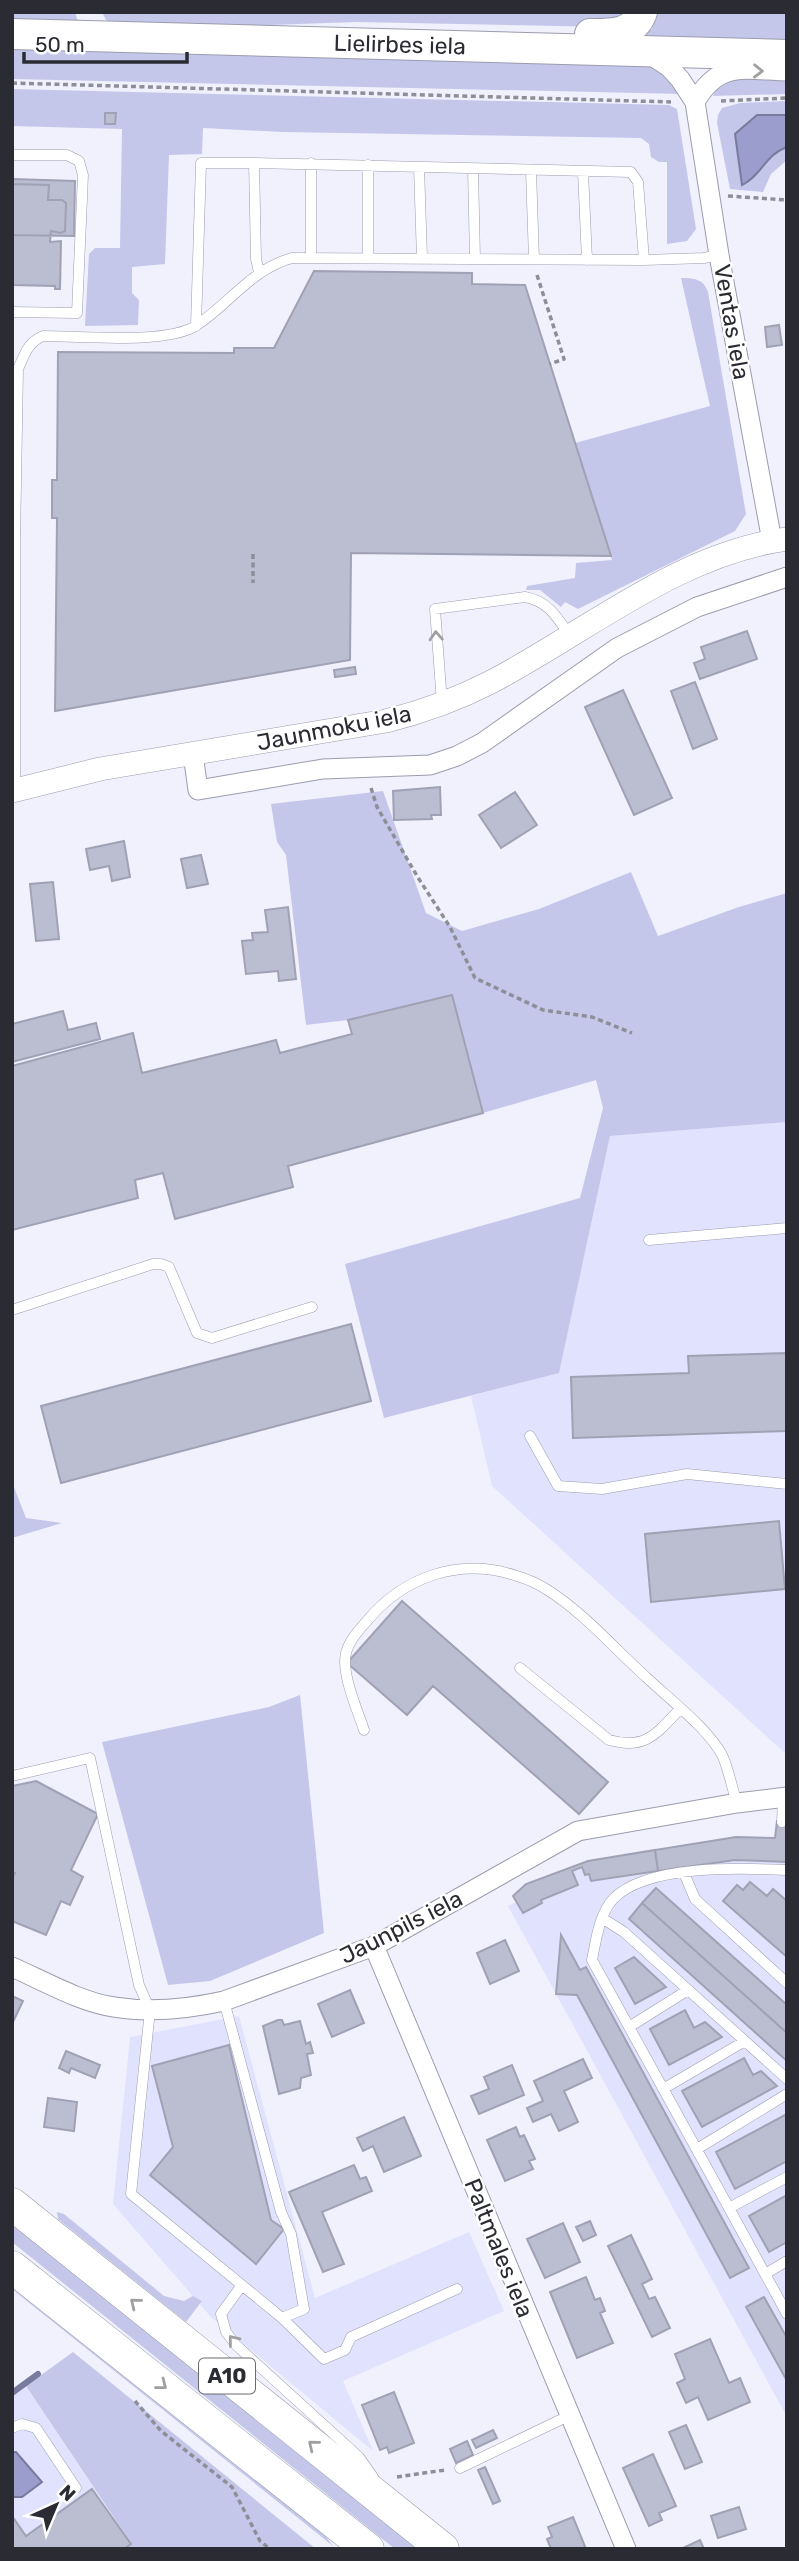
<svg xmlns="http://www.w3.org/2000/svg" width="799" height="2561" viewBox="0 0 799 2561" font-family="Rubik,sans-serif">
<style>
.built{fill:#e1e3fe}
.green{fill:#c4c7ea}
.water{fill:#9b9dcc;stroke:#797b9e;stroke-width:2}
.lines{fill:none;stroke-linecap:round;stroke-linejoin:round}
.stream{stroke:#797b9e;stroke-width:6}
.building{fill:#bbbdd0;stroke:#a0a1b4;stroke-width:2}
.service-casing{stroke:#9b9cae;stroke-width:11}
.minor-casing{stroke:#9b9cae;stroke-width:21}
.tertiary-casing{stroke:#9b9cae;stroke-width:24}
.primary-casing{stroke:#9b9cae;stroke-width:32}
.trunk-casing{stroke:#9b9cae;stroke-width:33}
.path{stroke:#8d8e97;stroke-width:3.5;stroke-dasharray:5 3.5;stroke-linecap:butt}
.service{stroke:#fff;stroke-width:10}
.minor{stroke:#fff;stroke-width:19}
.tertiary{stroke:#fff;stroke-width:23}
.primary{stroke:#fff;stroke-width:30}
.trunk{stroke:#fff;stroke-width:32}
.oneway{stroke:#a0a0a3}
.labels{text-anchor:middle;stroke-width:5;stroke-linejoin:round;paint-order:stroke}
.shield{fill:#fff;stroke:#6b6b70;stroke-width:2}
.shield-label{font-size:21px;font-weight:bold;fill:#2b2c33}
.street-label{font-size:23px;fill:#2b2c33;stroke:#fff}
</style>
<rect width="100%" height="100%" fill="#f0f1fd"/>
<!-- built -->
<path class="built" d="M787,1122v633l-295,-269 -21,-90 88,-24 51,-236z
M777,1818l10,1v598l-279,-511 8,-4 -3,-6 13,-12 62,-23 148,-24 39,1z
M239,2016l76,282 154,-66 35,79 -161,70 30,70 -162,-134 -98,-113 17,-167z
M26,2386l105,158 -7,5h-112v-153z"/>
<!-- green -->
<path class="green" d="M12,12h63l4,13 -67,-2z
M102,12h526l-20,15 -251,-5 -120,4 -122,-2 -9,-4z
M659,12h128v30l-147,-2 1,-5 11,-6z
M12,49l633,16 14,4 23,25 -670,-15z
M734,78l53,1v15l-74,2 4,-8z
M12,89l657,16 8,4 19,120 -9,12 -20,3v-82h-8l-8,-5 -2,-13 -8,-6 -359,-6 -79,-4 -1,26 -33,1 -4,109 -33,3v26l7,7 -1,25 -53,1 4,-72 6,-6h25l2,-119 -110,-3z
M787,101v59l-16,14 -8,18 -33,-3 -13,-66 1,-8 4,-7 18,-5z
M681,278c13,0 23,1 27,14l38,222 -11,17 -157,78 -13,-7 -4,5 -21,-17h-14l1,-4 48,-8 1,-15 36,-3 -37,-117 135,-37z
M383,791l43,122 36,18 77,-22 92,-37 27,64 81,-29 48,-14v229l-177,14 -51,237 -175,45 -39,-154 235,-66 23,-90 -7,-28 -113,33 -31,-118 -104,25 -42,5 -20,-170 -9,-13 -6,-38z
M12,1482l14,36 36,5 -50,15z
M300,1695l24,238 -114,48 -42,4 -66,-243 167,-35z
M57,2212l7,2 100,82 20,5 9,-5 9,5 -16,21 -128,-103z
M12,2220l409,329h-26l-383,-307z
M12,2280l302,240 19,26 -321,-257z
M73,2352l243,197h-192l7,-6 -105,-157z"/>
<!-- water -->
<path class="water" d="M757,115h30v32c-21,7 -26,29 -45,38l-7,-51z
M12,2452h4l26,30 -20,15h-10z"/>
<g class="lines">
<!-- stream -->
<path class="stream" d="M12,2393l26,-19"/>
</g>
<!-- building -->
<path class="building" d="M105,113h11l-1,11h-10z
M12,179l63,2 -1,55 -62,-1z
M12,184l37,1 -1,15h14l4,3 -1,28 -4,2 -10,-2 -1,11 11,-1 -1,48h-5v-3l-43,-1z
M314,271l158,2v11l53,1 86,271 -260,-3 -1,107 -295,51 2,-193h-5v-38h5l1,-128 176,1v-5h40z
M779,325l3,20 -15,2 -2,-20z
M747,631l10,28 -57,20 -6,-16 11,-4 -4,-12z
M355,667l1,7 -21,3 -1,-7z
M695,682l22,57 -24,10 -22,-58z
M623,690l49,108 -38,17 -49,-108z
M440,787l1,28h-10l1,4 -38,1 -1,-29z
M515,792l22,33 -36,23 -22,-33z
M124,841l6,36 -18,4 -3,-15 -19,4 -4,-21z
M201,855l7,29 -21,4 -6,-29z
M53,882l6,57 -23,2 -6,-57z
M288,907l8,72 -17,2 -1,-10 -32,3 -4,-33 11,-1 -1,-7 16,-1 -3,-22z
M452,995l31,118 -195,53 5,21 -118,32 -12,-46 -28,7 3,18 -126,32v-164l121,-33 9,40 134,-33 4,13 72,-19 -4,-14z
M63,1011l5,19 28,-7 4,16 -88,23v-38z
M351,1324l20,77 -310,82 -20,-77z
M787,1353v78l-214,7 -2,-61 118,-4 -1,-17z
M779,1521l6,68 -134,13 -6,-68z
M402,1601l206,181 -29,32 -146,-128 -26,29 -60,-52z
M36,1781l62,33 -27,56 12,7 -13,28 -9,-4 -15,34 -34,-14v-43l3,-5 -3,-1v-86z
M777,1821l10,1v40l-52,-2 -77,11 -3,-21 81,-13 39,1z
M655,1850l3,21 -67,10 -2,-7 -4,1 -3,-8 -10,4 6,14 -37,15 1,3 -19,10 -10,-17 13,-12 62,-23z
M750,1882l17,14 6,-7 14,12v56l-64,-56 14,-16 6,5z
M656,1888l131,117v28l-145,-130z
M642,1903l145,130v28l-158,-142z
M561,1935l19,35 6,-3 163,301 -19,10 -153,-283 -21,-1z
M505,1940l14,31 -29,13 -13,-31z
M634,1957l32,30 -31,17 -20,-36z
M350,1990l14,33 -32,14 -14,-33z
M12,1996l11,5 -11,23z
M685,2010l9,18 11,-6 17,15 -53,28 -19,-36z
M278,2020h4l2,5 16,-4 6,23 4,-2 3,11 -6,1 4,21 -10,3 -1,10 -21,6 -16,-68z
M229,2045l42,175 13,9 -28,35 -106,-89 23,-28 -21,-81z
M66,2051l34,14 -5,13 -24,-10 -2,5 -10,-5z
M744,2058l9,17 8,-4 16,15 -75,41 -20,-36z
M583,2059l9,19 -28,13 14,31 -19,9 -8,-17 -18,8 -6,-14 16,-7 -9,-20z
M512,2065l12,30 -45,19 -8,-18 18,-7 -5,-12z
M48,2098l29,4 -3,29 -30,-4z
M787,2114v47l-52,28 -19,-37z
M404,2117l17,39 -37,16 -11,-26 -10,5 -6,-13z
M516,2127l4,10 4,-2 11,24 -6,2 4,8 -28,12 -18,-41z
M354,2165l6,14 6,-2 6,14 -50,21 22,52 -21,8 -34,-80z
M787,2195v47l-18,10 -20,-36z
M590,2221l6,14 -13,6 -7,-14z
M563,2223l17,39 -35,16 -18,-39z
M631,2235l21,44 -10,5 7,15 6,-2 15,31 -18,9 -44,-91z
M586,2277l9,23 5,-2 5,13 -5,2 13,30 -36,15 -27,-66z
M764,2297l23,41v43l-41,-74z
M710,2339l19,44 11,-5 10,24 -42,18 -10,-23 -12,6 -9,-20 8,-4 -10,-25z
M394,2392l20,51 -25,10 -2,-6 -7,3 -18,-45z
M686,2425l16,37 -17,7 -16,-37z
M493,2430l4,8 -21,10 -4,-8z
M467,2441l6,14 -17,8 -6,-14z
M653,2454l23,52 -17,7 3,7 -13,6 -26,-58z
M485,2467l15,34 -7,3 -15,-34z
M92,2489l39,55 -7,5h-112v-33l14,20z
M739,2507l7,22 -28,9 -7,-22z
M573,2517l13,32h-35l-4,-10 5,-2 -4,-10z
M700,2540l4,9h-23z"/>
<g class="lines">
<defs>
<path id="service" d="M12,155h55l12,6 4,14 -6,138 -65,-1
M419,167l3,91
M473,169l2,90
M531,171l3,88
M583,172l4,88
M311,257v-94
M368,258v-93
M259,272l-3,-13 -2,-96 377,9 7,10 6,78
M196,326l5,-163h53
M442,703l-7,-94 90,-12c23,4 32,20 45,39
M15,789v-248l3,-172c7,-15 9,-26 25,-33 36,0 125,9 154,-11 33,-22 55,-56 95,-67l352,2 60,-2 15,-3
M649,1240l138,-12
M12,1310l141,-46h8l8,3 28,66 15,5 100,-31
M530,1436l28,50 44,3 85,-15 100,10
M520,1668l89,72c37,10 47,-6 71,-31
M364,1730c-7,-21 -23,-57 -18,-77 3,-12 12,-22 20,-31 38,-46 94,-65 151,-46 10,3 21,8 29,13 37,23 68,59 100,88 21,20 65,54 77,80 6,14 9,31 14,46
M12,1776l78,-18 49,227 11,25 -19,184 151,124 22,-9 -13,-75 -10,-22 -57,-211
M782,1822l1,-25
M787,1870c-45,-2 -140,-6 -174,29 -14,16 -17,41 -21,61l137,248 58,-31
M684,1873l11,26 92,84
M602,1918l22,14 163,147
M629,2027l59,-37
M663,2089l82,-48
M697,2149l90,-55
M729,2208l58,106
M765,2274l22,-13
M242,2285l-21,29 5,18 10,13 123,112 14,20
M282,2318l42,41 21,-9 6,-13 106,-48
M12,2428l10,-4 14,4 40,60
M460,2468l100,-48"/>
<path id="minor" d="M646,52l23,15 11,12 15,23 24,153 53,286
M695,102c24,-42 49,-32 92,-31
M193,754l5,36 125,-21 107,-4 27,-9 25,-13 135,-95 80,-41 90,-30
M374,1946l252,603
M12,1967c32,14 68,35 102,40 37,6 74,2 110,-6l150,-55 204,-115 159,-28 50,-6"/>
<path id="tertiary" d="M12,791l88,-22 286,-48c36,-9 72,-22 105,-39 96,-50 186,-128 296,-143"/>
<g id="primary">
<path id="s1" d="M12,34l775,21"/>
<path d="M590,34c21,0 44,1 52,-22"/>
</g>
<path id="trunk" d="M12,2204l431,345
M12,2267l356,282"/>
</defs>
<!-- service casing -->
<use href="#service" class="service-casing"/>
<!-- minor casing -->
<use href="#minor" class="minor-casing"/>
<!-- tertiary casing -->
<use href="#tertiary" class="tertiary-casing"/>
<!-- primary casing -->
<use href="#primary" class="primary-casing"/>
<!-- trunk casing -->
<use href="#trunk" class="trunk-casing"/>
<!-- path -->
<path class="path" d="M12,83l659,19
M721,101l66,-3
M728,196l59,4
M537,275l27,84 -14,5
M253,554v29
M371,788l6,19 40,69 33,51 25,51 68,32 49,7 40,16
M135,2401l26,30 71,56 28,54 10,8
M397,2477l48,-7"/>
<!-- service -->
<use href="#service" class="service"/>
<!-- minor -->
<use href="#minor" class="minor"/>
<!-- tertiary -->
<use href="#tertiary" class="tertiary"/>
<!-- primary -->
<use href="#primary" class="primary"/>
<!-- trunk -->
<use href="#trunk" class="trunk"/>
</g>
<!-- one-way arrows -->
<defs><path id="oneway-chevron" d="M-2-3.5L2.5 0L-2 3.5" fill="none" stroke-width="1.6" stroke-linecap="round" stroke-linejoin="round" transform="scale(1.75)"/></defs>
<g class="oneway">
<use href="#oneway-chevron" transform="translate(758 71) rotate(1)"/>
<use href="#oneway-chevron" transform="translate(436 636) rotate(-93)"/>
<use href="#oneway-chevron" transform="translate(135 2303) rotate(-141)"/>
<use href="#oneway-chevron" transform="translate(233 2340) rotate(-129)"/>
<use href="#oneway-chevron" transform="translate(162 2385) rotate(38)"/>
<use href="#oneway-chevron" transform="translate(313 2445) rotate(-141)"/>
</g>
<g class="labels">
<!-- shield labels -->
<rect class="shield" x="199" y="2358.5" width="56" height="35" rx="5"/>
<g class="shield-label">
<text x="227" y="2383">A10</text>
</g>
<!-- street labels -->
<g class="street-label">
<text dy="8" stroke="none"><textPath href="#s1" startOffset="388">Lielirbes iela</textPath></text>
<text transform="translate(732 322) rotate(80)" y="8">Ventas iela</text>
<text transform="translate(334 728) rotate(-11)" y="8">Jaunmoku iela</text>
<text transform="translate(401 1927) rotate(-27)" y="8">Jaunpils iela</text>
<text transform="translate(499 2248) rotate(68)" y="8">Paltmales iela</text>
</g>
</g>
<!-- border -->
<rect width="799" height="2561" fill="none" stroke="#2b2c33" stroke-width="28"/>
<!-- north arrow -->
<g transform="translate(56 2505) rotate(44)" stroke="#ffffff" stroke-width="5" paint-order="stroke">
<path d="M0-5L12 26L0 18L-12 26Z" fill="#2b2c33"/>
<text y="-10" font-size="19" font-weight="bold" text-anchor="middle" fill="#2b2c33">N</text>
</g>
<!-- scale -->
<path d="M24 52v10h163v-10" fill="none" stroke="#2b2c33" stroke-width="3.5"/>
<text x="35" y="52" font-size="21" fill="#2b2c33" stroke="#ffffff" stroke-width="5" paint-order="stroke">50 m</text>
</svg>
